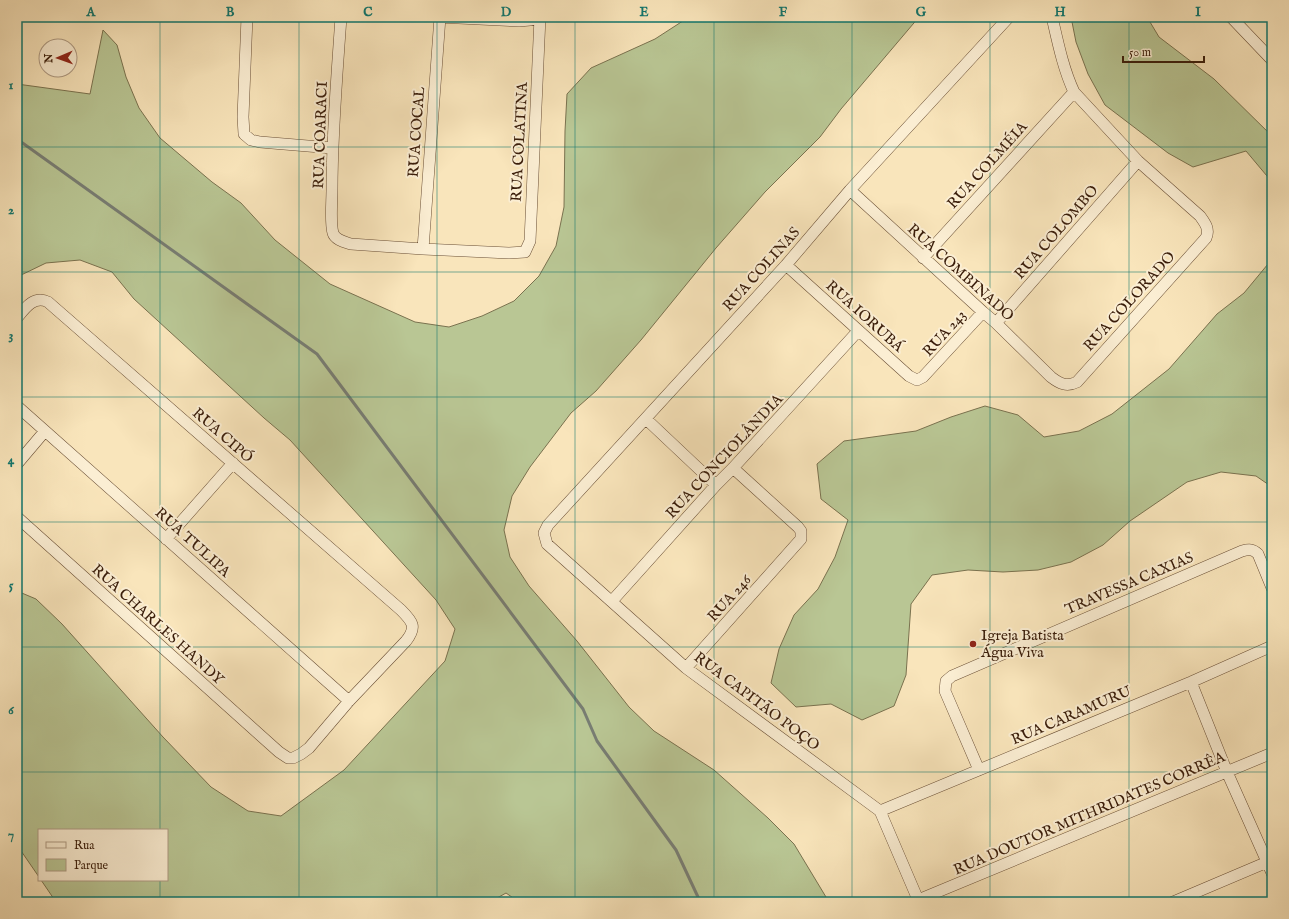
<svg xmlns="http://www.w3.org/2000/svg" width="1289" height="919" viewBox="0 0 1289 919" font-family="'IM FELL English',serif">
<style>
.green{fill:#b9c694;stroke:#7a724f}
.lines{fill:none;stroke-linecap:round;stroke-linejoin:round}
.stream{stroke:#787d73;stroke-width:3}
.street-casing{stroke:#6a4f36;stroke-width:12}
.street{stroke:#fbeed3;stroke-width:11}
.grid{fill:none;stroke:#0f766e;stroke-width:1;stroke-opacity:0.55}
.poi-dot{fill:#8f2418;stroke:#fbeed3;stroke-width:1.5}
.labels{text-anchor:middle;stroke-width:4;stroke-linejoin:round;paint-order:stroke}
.street-label{font-size:15px;fill:#3a1d0a;stroke:#fbeed3}
.poi-label{font-size:15px;fill:#3a1d0a;stroke:#fbeed3;text-anchor:start}
.neatline{fill:none;stroke:#0f766e;stroke-width:1.5}
.grid-label{font-size:13px;text-anchor:middle;font-weight:bold;fill:#0f766e}
</style>
<rect width="100%" height="100%" fill="#f9e5bb"/>
<filter id="stains"><feTurbulence type="fractalNoise" baseFrequency=".005" numOctaves="4"/><feColorMatrix values="0 0 0 0 .2 0 0 0 0 .09 0 0 0 0 .02 0 0 0 .5 -.17"/></filter>
<radialGradient id="worn" r=".72"><stop offset=".6" stop-color="#630" stop-opacity="0"/><stop offset="1" stop-color="#630" stop-opacity=".3"/></radialGradient>
<!-- green -->
<path class="green" d="M689,17h230l-78,92 -21,28 -55,55 -49,56 -75,92 -45,51 -25,22 -41,54 -18,29 -8,34 6,27 19,29 48,55 52,66 25,24 60,39 54,48 26,26 35,58h-310l-13,-9 -16,9h-434l-15,-22h126v-50h-128v47l-22,-32v-254l19,8 26,25 101,113 48,50 37,24 33,5 63,-46 101,-109 10,-32 -19,-29 -146,-160 -26,-22 -130,-119 -22,-27 -32,-12 -34,3 -29,14v-193l73,10 13,-64 14,15 9,32 13,31 21,30 52,44 29,21 34,37 55,44 85,38 34,5 33,-11 32,-15 25,-25 17,-30 8,-39 1,-76 2,-37 24,-26 64,-29z
M1071,17h76l12,20 55,42 58,57v46l-26,-31 -53,16 -25,-14 -63,-48 -17,-31 -12,-32z
M1272,218v269l-16,-11 -35,-4 -34,10 -57,39 -27,24 -32,17 -33,8 -35,2 -35,-2 -36,5 -21,29 -5,71 -12,31 -32,14 -31,-16 -35,3 -25,-24 8,-34 15,-34 24,-26 17,-32 13,-37 -27,-21 -4,-35 27,-23 72,-10 35,-14 34,-11 33,9 26,22 35,-6 33,-17 57,-45 48,-55 27,-21 24,-29 1,-37z"/>
<g class="lines">
<!-- stream -->
<path class="stream" d="M17,139l300,215 266,355 14,32 79,109 22,47 1,5"/>
<defs>
<path id="street" d="M247,17l-4,100 1,17 7,6 9,2 72,6
M341,17c-4,58 -9,115 -9,173 0,11 -2,33 1,43 2,7 12,9 18,11l72,5 86,4 16,-1 5,-11 10,-224
M438,17l81,4 11,-1 10,-2
M1231,17l41,43
M850,190l133,122 13,11 55,54c9,7 16,10 26,5l129,-144c4,-9 -1,-15 -6,-22l-62,-55 -64,-69c-11,-24 -16,-49 -22,-75
M423,249l17,-232
M923,258l151,-166
M786,265l123,111 8,4 6,-3 60,-65
M17,318c8,-10 17,-23 31,-16l353,308c12,12 16,17 5,31l-57,60 -40,47 -8,6 -8,4h-5l-9,-6 -262,-235
M996,323l142,-162
M17,406l332,295
M646,419l70,66
M17,464l28,-33
M166,539l67,-76
M612,601l104,-116 17,-17 125,-137
M686,668l115,-129v-8l-3,-4 -65,-59
M1191,682l36,90 45,101
M979,770l-34,-79 1,-10 6,-5 290,-125c7,-2 11,-2 16,3l14,34
M880,811l311,-129 81,-36
M918,900l354,-147
M919,902l-39,-91 -194,-143 -139,-124 -3,-11 4,-8 238,-260 64,-75 159,-173
M1173,902l99,-42"/>
</defs>
<!-- street casing -->
<use href="#street" class="street-casing"/>
<!-- street -->
<use href="#street" class="street"/>
</g>
<!-- grid -->
<path class="grid" d="M160,17v813M299,17v885M437,17v885M575,17v885M714,17v885M852,17v885M990,17v885M1129,17v885M17,147h1255M17,272h1255M17,397h1255M17,522h1255M17,647h1255M17,772h1255M160,880v22"/>
<!-- markers -->
<circle class="poi-dot" cx="973" cy="644" r="4"/>
<g class="labels">
<!-- street labels -->
<g class="street-label">
<text transform="translate(416 132) rotate(-86)" y="5">RUA COCAL</text>
<text transform="translate(320 135) rotate(-88)" y="5">RUA COARACI</text>
<text transform="translate(519 142) rotate(-87)" y="5">RUA COLATINA</text>
<text transform="translate(987 165) rotate(-48)" y="5">RUA COLMÉIA</text>
<text transform="translate(1056 232) rotate(-49)" y="5">RUA COLOMBO</text>
<text transform="translate(761 269) rotate(-48)" y="5">RUA COLINAS</text>
<text transform="translate(961 272) rotate(42)" y="5">RUA COMBINADO</text>
<text transform="translate(1129 301) rotate(-48)" y="5">RUA COLORADO</text>
<text transform="translate(865 316) rotate(42)" y="5">RUA IORUBÁ</text>
<text transform="translate(944 333) rotate(-48)" y="5">RUA 243</text>
<text transform="translate(223 435) rotate(41)" y="5">RUA CIPÓ</text>
<text transform="translate(724 456) rotate(-47)" y="5">RUA CONCIOLÂNDIA</text>
<text transform="translate(193 542) rotate(42)" y="5">RUA TULIPA</text>
<text transform="translate(1129 583) rotate(-23)" y="5">TRAVESSA CAXIAS</text>
<text transform="translate(729 598) rotate(-48)" y="5">RUA 246</text>
<text transform="translate(158 624) rotate(42)" y="5">RUA CHARLES HANDY</text>
<text transform="translate(757 701) rotate(37)" y="5">RUA CAPITÃO POÇO</text>
<text transform="translate(1071 715) rotate(-23)" y="5">RUA CARAMURU</text>
<text transform="translate(1089 813) rotate(-23)" y="5">RUA DOUTOR MITHRIDATES CORRÊA</text>
</g>
<!-- poi labels -->
<g class="poi-label">
<text x="981" y="640">Igreja Batista<tspan x="981" dy="17">Água Viva</tspan></text>
</g>
</g>
<!-- margin -->
<rect width="1289" height="919" fill="none" stroke="#f9e5bb" stroke-width="44"/>
<!-- legend -->
<rect x="38" y="829" width="130" height="52" fill="#fbeed3" stroke="#ae9a83"/>
<rect x="46" y="842" width="20" height="6" fill="#fbeed3" stroke="#ae9a83"/>
<text x="74" y="849" font-size="12" fill="#3a1d0a">Rua</text>
<rect x="46" y="859" width="20" height="12" fill="#b9c694" stroke="#ae9a83"/>
<text x="74" y="869" font-size="12" fill="#3a1d0a">Parque</text>
<!-- north arrow -->
<g transform="translate(58 58) rotate(268)"><circle r="19" fill="#fbeed3" stroke="#ae9a83"/>
<path d="M0-3L7 15L0 10L-7 15Z" fill="#8f2418"/>
<text y="-6" font-size="11" font-weight="bold" text-anchor="middle" fill="#3a1d0a">N</text>
</g>
<!-- scale -->
<path d="M1123 56v6h81v-6" fill="none" stroke="#3a1d0a" stroke-width="2"/>
<text x="1129" y="56" font-size="12" fill="#3a1d0a" stroke="#fbeed3" stroke-width="3" paint-order="stroke">50 m</text>
<rect x="22" y="22" width="1245" height="875" class="neatline"/>
<g class="grid-label">
<text x="91" y="16">A</text>
<text x="230" y="16">B</text>
<text x="368" y="16">C</text>
<text x="506" y="16">D</text>
<text x="644" y="16">E</text>
<text x="783" y="16">F</text>
<text x="921" y="16">G</text>
<text x="1060" y="16">H</text>
<text x="1198" y="16">I</text>
<text x="11" y="89">1</text>
<text x="11" y="214">2</text>
<text x="11" y="339">3</text>
<text x="11" y="464">4</text>
<text x="11" y="589">5</text>
<text x="11" y="714">6</text>
<text x="11" y="839">7</text>
</g>
<rect width="100%" height="100%" filter="url(#stains)"/>
<rect width="100%" height="100%" fill="url(#worn)"/>
</svg>
